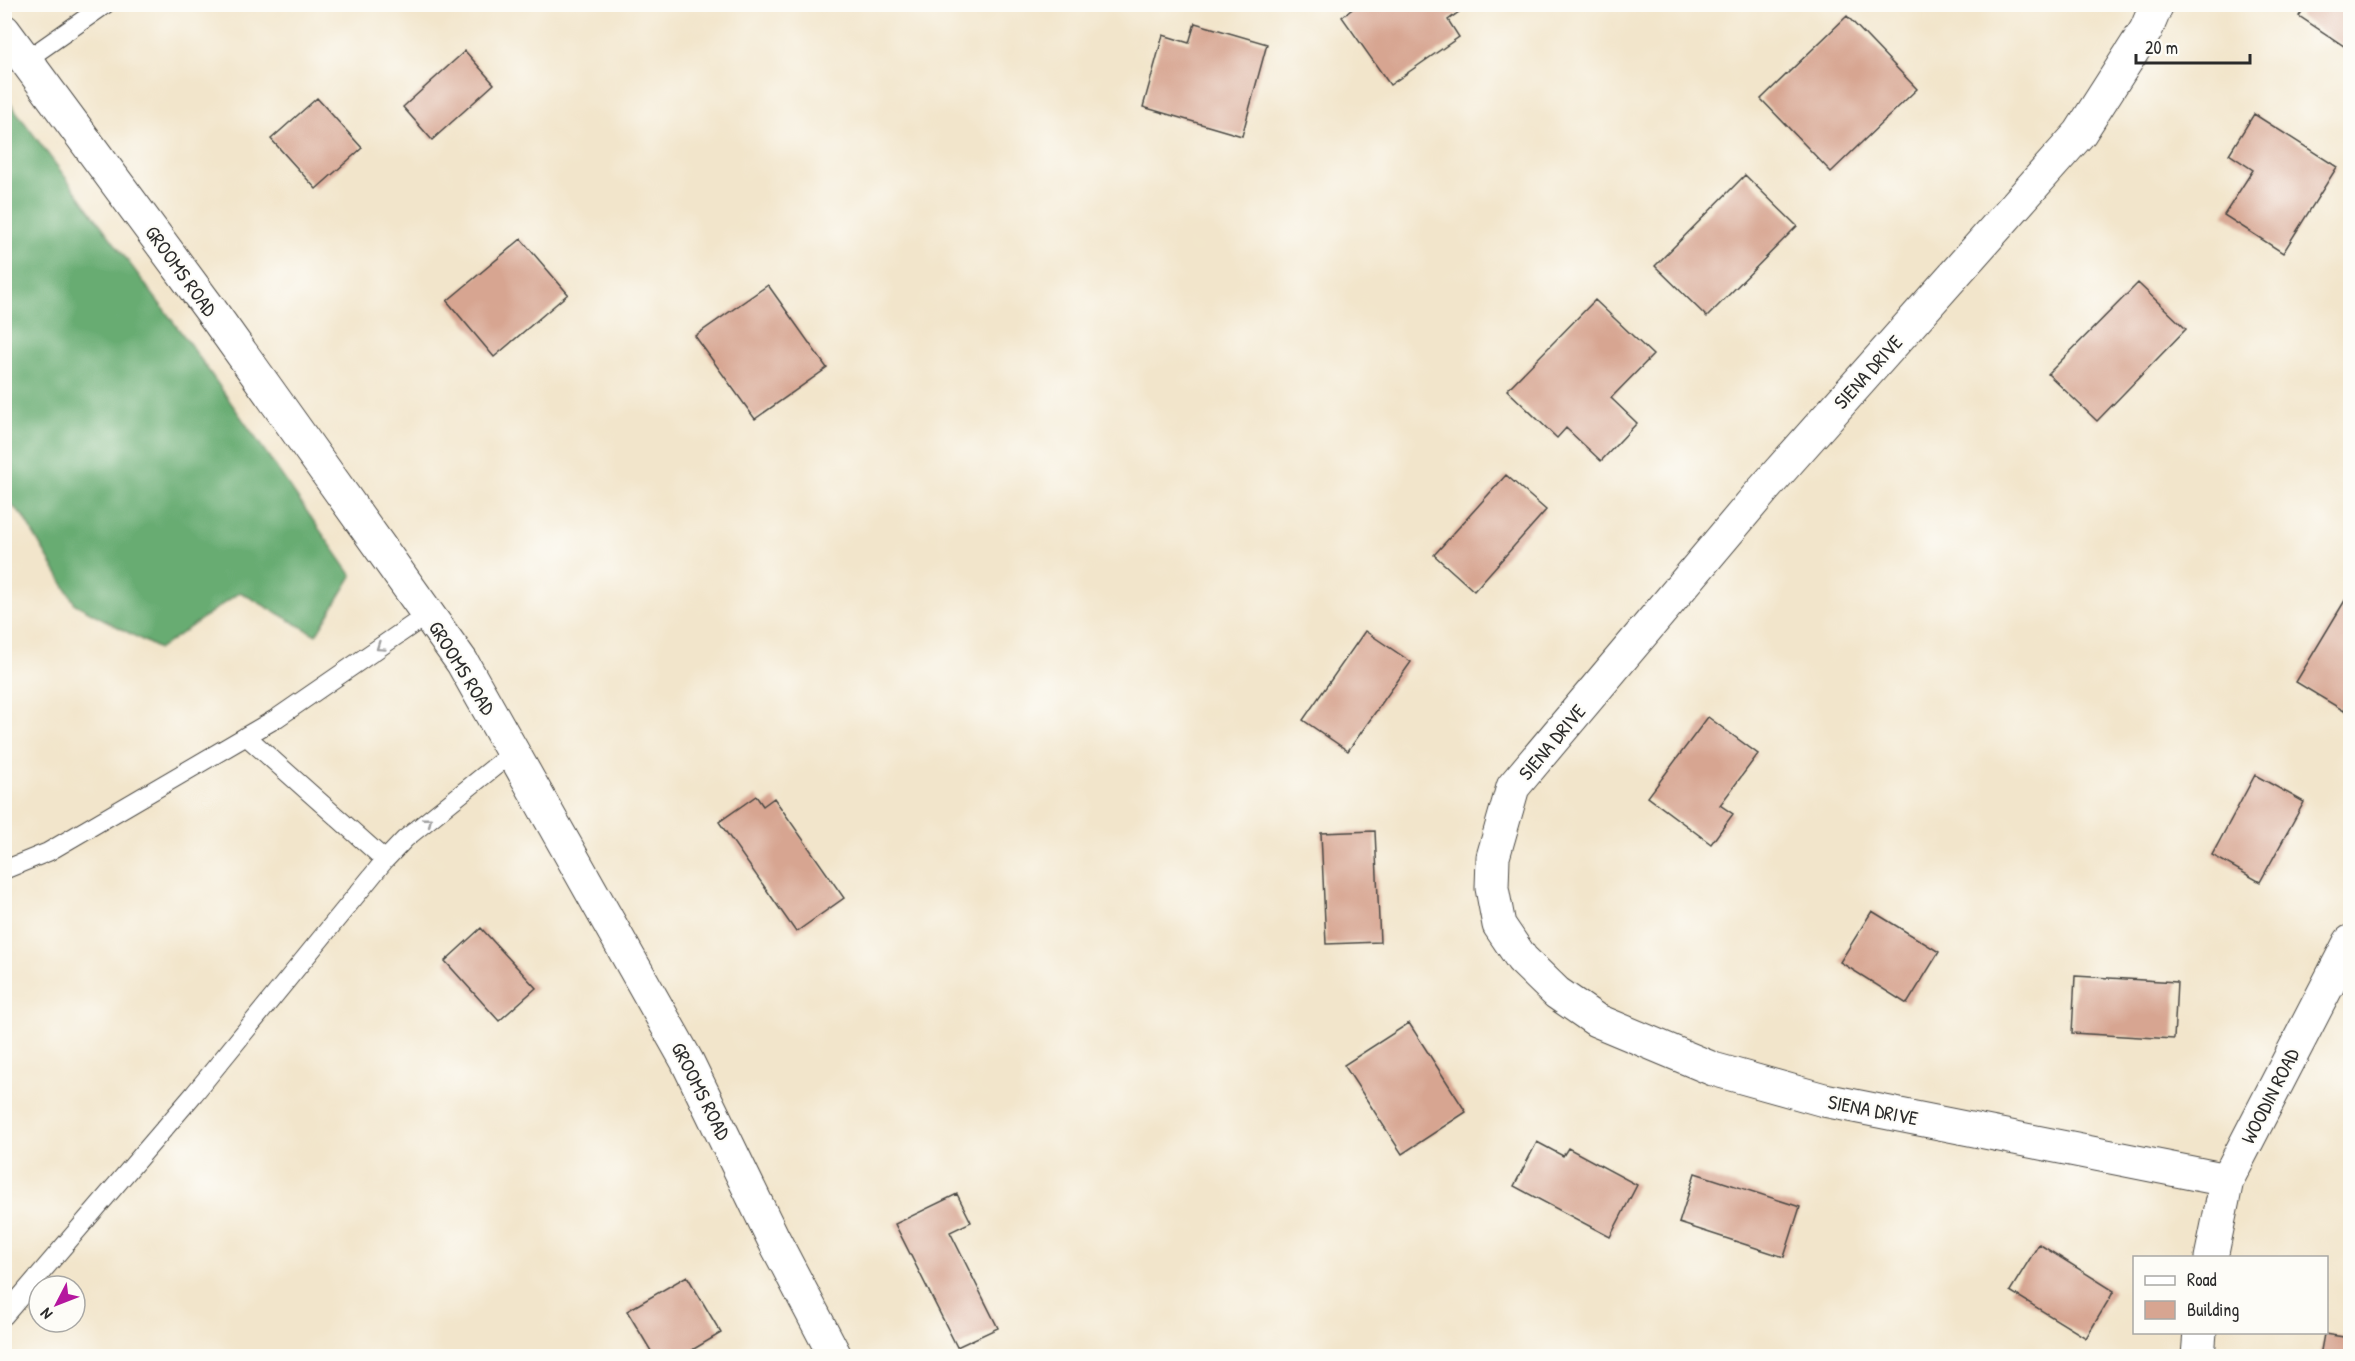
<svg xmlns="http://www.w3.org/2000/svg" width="2355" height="1361" viewBox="0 0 2355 1361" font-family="'Patrick Hand',sans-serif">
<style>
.forest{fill:#67ac72;stroke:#496c4e;stroke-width:1.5}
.building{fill:#d7a591}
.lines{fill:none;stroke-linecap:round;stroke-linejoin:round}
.service-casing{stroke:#494743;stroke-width:20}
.minor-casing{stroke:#494743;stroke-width:35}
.tertiary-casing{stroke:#494743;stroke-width:35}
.service{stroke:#fff;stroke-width:18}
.minor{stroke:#fff;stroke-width:33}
.tertiary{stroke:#fff;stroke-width:33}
.oneway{stroke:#a0a0a0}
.labels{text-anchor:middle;stroke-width:4.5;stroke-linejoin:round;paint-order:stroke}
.street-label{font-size:20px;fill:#2b2b2b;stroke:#fdfcf7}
</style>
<rect width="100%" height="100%" fill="#fdfcf7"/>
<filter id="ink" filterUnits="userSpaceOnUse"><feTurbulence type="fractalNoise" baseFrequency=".0167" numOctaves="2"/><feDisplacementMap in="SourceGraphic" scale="12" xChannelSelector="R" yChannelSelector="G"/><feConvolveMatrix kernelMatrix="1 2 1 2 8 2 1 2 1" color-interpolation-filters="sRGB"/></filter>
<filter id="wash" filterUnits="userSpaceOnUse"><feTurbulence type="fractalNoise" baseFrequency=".008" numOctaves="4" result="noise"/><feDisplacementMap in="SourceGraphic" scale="24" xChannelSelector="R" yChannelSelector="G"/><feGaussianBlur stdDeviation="1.35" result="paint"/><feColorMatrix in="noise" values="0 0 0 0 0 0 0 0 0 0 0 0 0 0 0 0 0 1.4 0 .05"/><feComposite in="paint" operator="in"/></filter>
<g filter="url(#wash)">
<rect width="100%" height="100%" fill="#f2e5cb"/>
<!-- forest -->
<path class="forest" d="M4,95l188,252 160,229 -36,59 -76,-43 -81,57 -84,-45 -52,-88 -18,-17z"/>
<g id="blocks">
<!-- building -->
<path class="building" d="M1359,4h111l-22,16 11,17 -69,48 -48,-68z
M2307,4h43v46l-51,-34z
M1847,16l70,73 -86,83 -70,-73z
M1195,23l72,21 -25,92 -99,-29 20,-72 26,8z
M465,51l29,33 -62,56 -29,-33z
M317,98l45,50 -46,41 -45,-50z
M2254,114l83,53 -54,86 -59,-38 29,-45 -24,-16z
M1745,175l52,51 -90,91 -52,-51z
M521,239l47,55 -74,63 -47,-56z
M2138,283l48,46 -89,92 -49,-47z
M768,285l59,83 -72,51 -60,-83z
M1595,300l58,55 -42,43 26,25 -36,38 -35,-33 -9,10 -50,-48z
M1506,475l40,35 -72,81 -40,-36z
M2350,592v109l-6,10 -48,-29z
M1365,631l46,31 -63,89 -45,-31z
M1708,717l50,37 -38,51 13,9 -22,30 -63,-47z
M2255,775l49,27 -44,80 -48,-27z
M756,796l7,10 11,-8 70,100 -48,34 -77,-110z
M1375,831l5,111 -54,2 -5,-111z
M1872,911l67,41 -32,52 -67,-42z
M481,928l55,60 -37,33 -54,-60z
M2075,976l102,6 -3,57 -102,-6z
M1409,1023l57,89 -64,42 -58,-89z
M1537,1142l26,14 5,-8 69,37 -27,52 -96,-51z
M1695,1173l105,34 -16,50 -105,-34z
M957,1194l14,28 -21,10 48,96 -41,19 -62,-123z
M2039,1244l75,47 -28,47 -76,-47z
M687,1276l34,57 -39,23h-28l-27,-45z
M2324,1334l26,4v18h-30z"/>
</g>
</g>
<g filter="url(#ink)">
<use href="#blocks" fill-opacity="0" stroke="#494743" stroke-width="1.5"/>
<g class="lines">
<defs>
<path id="service" d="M26,60l80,-56
M385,860l-139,-124 31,-18 151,-104
M4,870l44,-18 207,-121
M4,1316l190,-222 191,-234 20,-21 108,-87"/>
<path id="minor" d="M2157,4l-11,26 -66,103 -317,357 -250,297 -20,70 -1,31 7,37 23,34 35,34 39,27 117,49 111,31 403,80"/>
<path id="tertiary" d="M4,31l208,281 250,350 225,399 86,177 62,118
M2211,1258l16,-78 123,-238
M2198,1356l2,-24"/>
</defs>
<!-- service casing -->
<use href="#service" class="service-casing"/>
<!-- minor casing -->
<use href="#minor" class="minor-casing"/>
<!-- tertiary casing -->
<use href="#tertiary" class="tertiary-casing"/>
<!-- service -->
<use href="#service" class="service"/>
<!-- minor -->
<use href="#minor" class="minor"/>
<!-- tertiary -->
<use href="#tertiary" class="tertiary"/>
</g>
<!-- one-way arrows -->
<defs><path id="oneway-chevron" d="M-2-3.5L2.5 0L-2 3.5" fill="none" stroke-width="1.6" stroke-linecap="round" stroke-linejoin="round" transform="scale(1.5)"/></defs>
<g class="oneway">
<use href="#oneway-chevron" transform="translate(380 647) rotate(145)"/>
<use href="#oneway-chevron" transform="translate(428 821) rotate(-39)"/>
</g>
</g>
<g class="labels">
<!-- street labels -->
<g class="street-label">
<text transform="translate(181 271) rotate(54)" y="7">GROOMS ROAD</text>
<text transform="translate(1868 372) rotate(-48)" y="7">SIENA DRIVE</text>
<text transform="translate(462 668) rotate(58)" y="7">GROOMS ROAD</text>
<text transform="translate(1552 742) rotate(-50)" y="7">SIENA DRIVE</text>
<text transform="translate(701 1091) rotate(63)" y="7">GROOMS ROAD</text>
<text transform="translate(2270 1096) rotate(-63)" y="7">WOODIN ROAD</text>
<text transform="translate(1873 1110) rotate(11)" y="7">SIENA DRIVE</text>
</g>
</g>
<!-- margin -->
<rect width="2355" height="1361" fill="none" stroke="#fdfcf7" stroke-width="24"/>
<!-- legend -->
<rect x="2133" y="1256" width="195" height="78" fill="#fdfcf7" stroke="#a9a8a5" stroke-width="1.5"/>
<rect x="2145" y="1276" width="30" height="9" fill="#ffffff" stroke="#a9a8a5" stroke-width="1.5"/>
<text x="2187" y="1286" font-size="18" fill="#2b2b2b">Road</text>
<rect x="2145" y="1301" width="30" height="18" fill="#d7a591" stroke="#a9a8a5" stroke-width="1.5"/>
<text x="2187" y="1316" font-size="18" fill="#2b2b2b">Building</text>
<!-- north arrow -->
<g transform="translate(57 1304) rotate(228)"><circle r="28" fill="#fdfcf7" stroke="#a9a8a5" stroke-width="1.5"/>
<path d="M0-4.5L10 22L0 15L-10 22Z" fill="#b5179e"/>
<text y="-9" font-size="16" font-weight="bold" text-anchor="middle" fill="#2b2b2b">N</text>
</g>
<!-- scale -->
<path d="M2136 54v9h114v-9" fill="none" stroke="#2b2b2b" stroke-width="3"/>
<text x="2145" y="54" font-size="18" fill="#2b2b2b" stroke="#fdfcf7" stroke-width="4.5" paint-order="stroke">20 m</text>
</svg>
